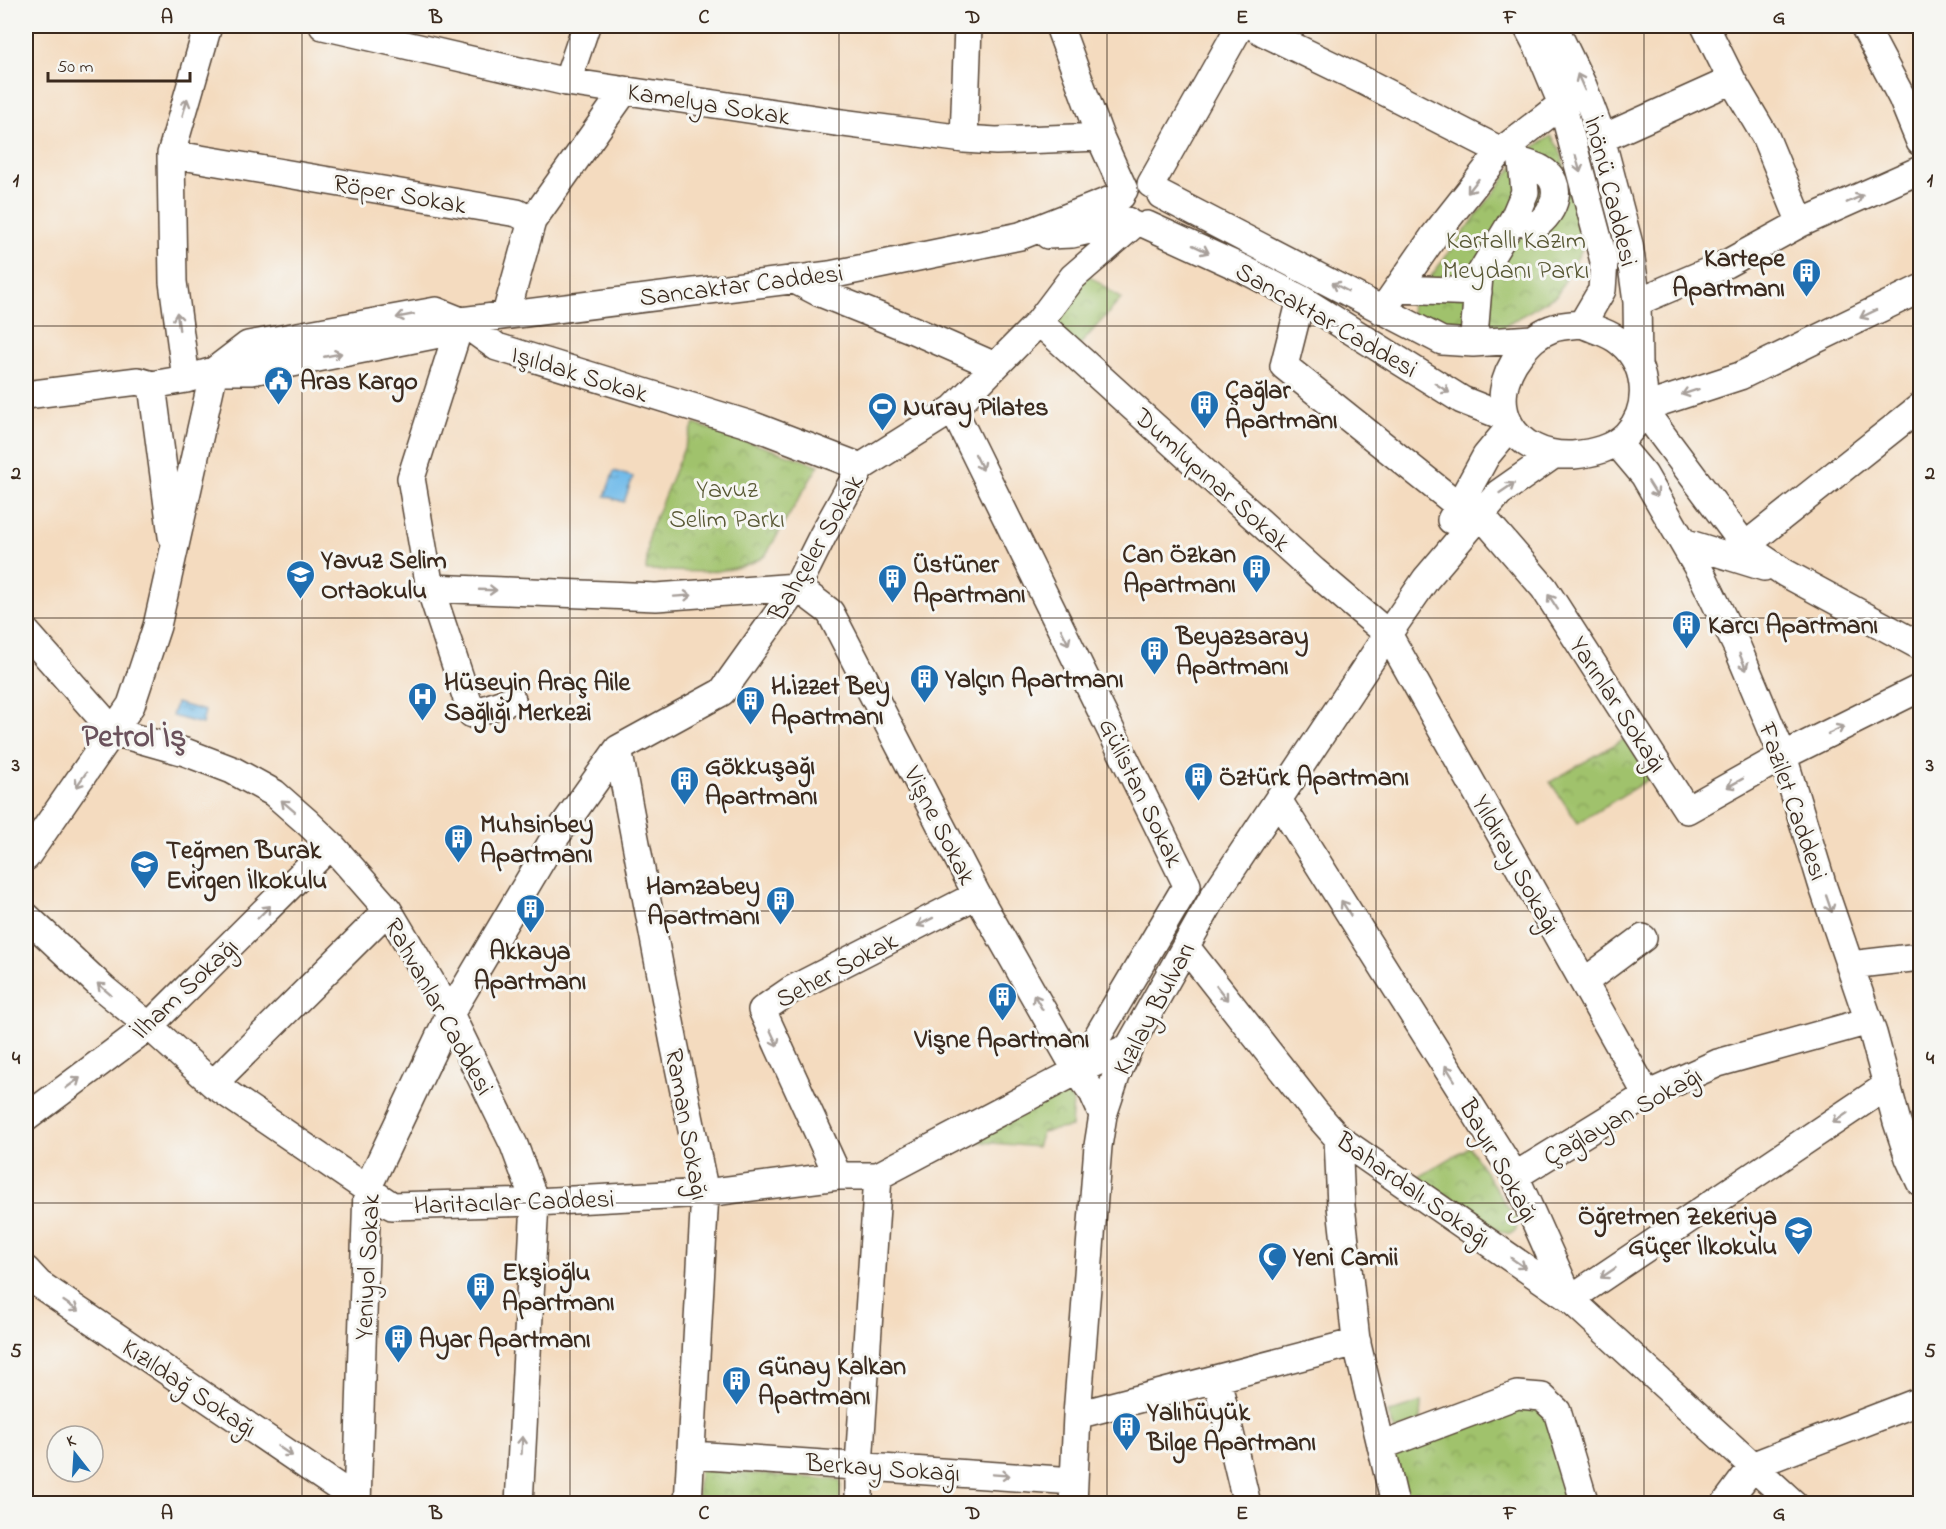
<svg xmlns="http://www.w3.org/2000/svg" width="1946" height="1529" viewBox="0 0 1946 1529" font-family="'Indie Flower',sans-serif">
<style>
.green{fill:#a0c26c;stroke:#6e7645;stroke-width:1.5}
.park{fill:url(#park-crowns);stroke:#6e7645;stroke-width:1.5}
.water{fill:url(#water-ripples);stroke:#567384;stroke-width:1.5}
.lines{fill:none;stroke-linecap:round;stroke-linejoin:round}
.minor-casing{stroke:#574536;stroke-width:30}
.minor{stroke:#fff;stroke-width:27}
.oneway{stroke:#a79f9a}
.grid{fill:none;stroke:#3b2a1e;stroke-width:1.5;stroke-opacity:0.55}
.labels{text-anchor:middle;stroke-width:6;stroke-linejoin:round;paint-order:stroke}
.street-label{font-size:26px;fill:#3b2a1e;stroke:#f6f6f2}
.park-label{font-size:26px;fill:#595835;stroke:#f6f6f2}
.poi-label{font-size:26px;font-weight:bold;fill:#3b2a1e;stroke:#f6f6f2;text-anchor:start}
.district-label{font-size:32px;font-weight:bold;fill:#6a515b;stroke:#f6f6f2}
.neatline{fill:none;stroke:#3b2a1e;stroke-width:2}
.grid-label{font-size:20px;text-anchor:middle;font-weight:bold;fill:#3b2a1e}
</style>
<defs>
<pattern id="park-crowns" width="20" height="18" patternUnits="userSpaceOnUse" patternTransform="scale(1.5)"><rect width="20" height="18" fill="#a0c26c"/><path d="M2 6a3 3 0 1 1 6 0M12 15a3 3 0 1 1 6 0" fill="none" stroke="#849e58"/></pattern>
<pattern id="water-ripples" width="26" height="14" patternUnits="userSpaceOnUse" patternTransform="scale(1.5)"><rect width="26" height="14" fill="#72bcea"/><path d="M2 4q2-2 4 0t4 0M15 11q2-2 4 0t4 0" fill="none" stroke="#5f99bd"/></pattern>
</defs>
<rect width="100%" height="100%" fill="#f6f6f2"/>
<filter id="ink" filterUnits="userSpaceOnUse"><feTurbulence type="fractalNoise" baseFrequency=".0167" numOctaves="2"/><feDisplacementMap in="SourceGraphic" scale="12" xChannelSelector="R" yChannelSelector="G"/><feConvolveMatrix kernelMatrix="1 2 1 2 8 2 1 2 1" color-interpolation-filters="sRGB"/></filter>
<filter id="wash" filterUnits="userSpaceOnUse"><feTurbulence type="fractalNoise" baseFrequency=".008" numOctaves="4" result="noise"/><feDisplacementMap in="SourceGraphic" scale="24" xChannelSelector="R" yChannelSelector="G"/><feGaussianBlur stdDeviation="1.35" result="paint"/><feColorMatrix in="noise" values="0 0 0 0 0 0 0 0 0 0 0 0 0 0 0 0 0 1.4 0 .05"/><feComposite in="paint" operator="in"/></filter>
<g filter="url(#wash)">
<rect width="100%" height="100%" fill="#f4dbbf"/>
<!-- green -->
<path class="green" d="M1421,1402l-1,19 -25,10 -7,-18z"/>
<!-- park -->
<path class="park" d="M1551,136l8,12 15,50 8,51 -25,46 -74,44 -71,-22 -1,-14 111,-148z
M1086,273l35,26 -45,50 -31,-26z
M694,424l125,41 -54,91c-35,22 -79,15 -119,14l3,-37z
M1624,739l28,38 -74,46 -28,-41z
M1064,1094l5,1 4,6 -2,26 -29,5 -5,15 -67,-6z
M1469,1147l43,67 5,4 -1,12 -6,4c-21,-3 -74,-42 -91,-57z
M1518,1400l22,3 38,100h-177l-12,-53z
M699,1470l142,10 -1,23 -143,1z"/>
<!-- water -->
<path class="water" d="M614,471l19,6 -9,25 -19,-6z
M176,703l29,8 -3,13 -30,-8z"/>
</g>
<g filter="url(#ink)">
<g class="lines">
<defs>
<path id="minor" d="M323,26l244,56 268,40 129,17 32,2 104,-4
M1059,26l41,111 24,53
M1253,26l10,6 97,47 141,72
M1527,26l12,23 23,55 42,157 -2,29 -20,34
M1554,26l29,60 14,37 32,121 8,58 1,62
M1705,26l27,54 33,56 36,87
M1864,26l38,72 18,44
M567,82l19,-56
M964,139l4,-113
M1601,139l131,-59
M171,154l346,59 15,8 -26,93
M1151,184l89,-158
M1161,195l281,146 31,2 59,-4
M532,221l93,-131
M1147,225l94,43 60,31 161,101 43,17
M1048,235l24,-1 55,-13
M793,279l25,13 95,38 82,36
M1398,289l80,3
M1920,289l-180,87 -98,32 103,138 40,27 135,73
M1301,299l-17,67 175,140
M1637,302l89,-38 75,-41 119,-53
M1382,311l52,-75 67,-85 61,-47
M461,321l-50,157 19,110 42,126 40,-14
M1039,322l275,249 74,63 259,461
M1582,324c11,5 24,8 34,15 31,21 37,67 11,95 -15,15 -34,19 -54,21 -61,3 -91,-52 -53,-101 9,-11 17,-20 31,-25 10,-4 21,-4 31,-5z
M1474,336l5,-60 35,-58 11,-26 -3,-30c6,2 13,4 19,7 25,14 14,44 -6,57l-21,-8
M214,371l34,-26 188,-34 25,10 36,26 257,79 107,41
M186,379l-13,-97 -2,-128 37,-128
M152,385l20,151
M26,395l112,-14 14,4 34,-6 28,-8h38l187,-37 22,-13 369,-46 190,-39 101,-40
M953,409l234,476 -110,186
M1617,443l27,32 59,102 35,72 45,107 40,131 50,146 24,89 12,36 11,24
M1481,515l63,73 143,222 96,-54 137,-68
M1451,520l35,-64 24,-29
M1683,542l81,25
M1745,546l175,-139
M430,588l226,9 141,-10 33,25 147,283 100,176 16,22 10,22
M26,632l88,100 71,20 47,18 42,23 33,29 24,23 57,65 62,104 64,131 21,57 -16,302
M618,749l56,294 31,150 -17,311
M1278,800l237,376 55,123 224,205
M26,857l105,-152 26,-79 57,-255
M26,916l79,74 44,36 64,58 179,122 143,-4 170,-9 133,-17h40l199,-105 52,-24
M1186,947l130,166 22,25 232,161 318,-214
M1850,965l70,-8
M1584,982l59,-44
M213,1084l175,-174
M26,1118l123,-92 182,-181
M1338,1138l3,68 15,134 39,164
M838,1176l-76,-166 29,-20 186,-95
M1515,1176l132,-81 71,-32 151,-42
M26,1270l13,14 318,216
M1217,1379l30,125
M1077,1415l280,-73
M1381,1446l136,-51 25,2 15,14 28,93
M692,1455l382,26
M357,1504l10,-315 83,-175 102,-172 66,-93 104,-57 75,-105 26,-52 38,-68 92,-58 86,-87 34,-45 60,-52
M859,1504v-39l19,-289
M1073,1504l4,-89 21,-269 5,-31 13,-39 13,-29 85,-151 174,-262 38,-55 73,-86 56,-39
M1725,1504l29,-39 166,-64"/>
</defs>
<!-- minor casing -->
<use href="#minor" class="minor-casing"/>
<!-- minor -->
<use href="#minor" class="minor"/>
</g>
<!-- one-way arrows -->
<defs><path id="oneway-shaft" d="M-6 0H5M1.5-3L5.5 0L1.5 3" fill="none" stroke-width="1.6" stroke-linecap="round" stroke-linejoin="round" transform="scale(1.5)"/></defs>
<g class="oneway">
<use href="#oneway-shaft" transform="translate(1581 82) rotate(-114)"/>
<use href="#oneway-shaft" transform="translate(185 107) rotate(-74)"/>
<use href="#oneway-shaft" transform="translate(1578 164) rotate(75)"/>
<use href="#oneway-shaft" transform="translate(1473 186) rotate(128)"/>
<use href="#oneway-shaft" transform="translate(1855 199) rotate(-24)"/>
<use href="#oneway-shaft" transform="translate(1201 249) rotate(25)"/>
<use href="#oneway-shaft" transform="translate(1340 287) rotate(-152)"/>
<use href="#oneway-shaft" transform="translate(1868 314) rotate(154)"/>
<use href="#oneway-shaft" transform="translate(405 316) rotate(169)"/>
<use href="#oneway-shaft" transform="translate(178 321) rotate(-98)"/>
<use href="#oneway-shaft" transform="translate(333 355) rotate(-11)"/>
<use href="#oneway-shaft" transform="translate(1442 388) rotate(33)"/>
<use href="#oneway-shaft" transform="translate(1690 392) rotate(162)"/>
<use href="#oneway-shaft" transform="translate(979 462) rotate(64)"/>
<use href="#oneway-shaft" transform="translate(1507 488) rotate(-34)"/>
<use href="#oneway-shaft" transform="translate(1653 489) rotate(58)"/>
<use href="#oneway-shaft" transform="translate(488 590) rotate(2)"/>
<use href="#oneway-shaft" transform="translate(683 596) rotate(-4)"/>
<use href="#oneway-shaft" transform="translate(1553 602) rotate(-123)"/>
<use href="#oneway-shaft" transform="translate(1065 637) rotate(64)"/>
<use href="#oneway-shaft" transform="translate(1743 662) rotate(67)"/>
<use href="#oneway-shaft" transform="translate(1836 730) rotate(-26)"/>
<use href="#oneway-shaft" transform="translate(81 780) rotate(125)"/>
<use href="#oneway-shaft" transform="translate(1735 783) rotate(151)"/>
<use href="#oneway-shaft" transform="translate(288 806) rotate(-139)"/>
<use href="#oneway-shaft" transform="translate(1829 904) rotate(71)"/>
<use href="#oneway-shaft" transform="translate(1346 908) rotate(-122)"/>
<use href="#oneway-shaft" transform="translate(264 912) rotate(-45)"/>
<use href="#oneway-shaft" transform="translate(925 922) rotate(153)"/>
<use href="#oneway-shaft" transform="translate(104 989) rotate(-139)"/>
<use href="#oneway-shaft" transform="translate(1222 993) rotate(52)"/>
<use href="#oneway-shaft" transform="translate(1038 1002) rotate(-120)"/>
<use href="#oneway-shaft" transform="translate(774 1038) rotate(65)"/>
<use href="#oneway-shaft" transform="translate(1450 1073) rotate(-122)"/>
<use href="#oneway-shaft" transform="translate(73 1083) rotate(-36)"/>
<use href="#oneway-shaft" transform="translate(1840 1118) rotate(146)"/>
<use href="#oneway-shaft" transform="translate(1518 1263) rotate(35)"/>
<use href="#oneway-shaft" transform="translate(1608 1273) rotate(146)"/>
<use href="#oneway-shaft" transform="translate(71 1306) rotate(34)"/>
<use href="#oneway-shaft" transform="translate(522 1445) rotate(-87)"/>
<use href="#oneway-shaft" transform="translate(285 1451) rotate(34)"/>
<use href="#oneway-shaft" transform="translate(1001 1475) rotate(4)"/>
</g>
</g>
<!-- grid -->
<path class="grid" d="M302,26v1478M570,26v1478M839,26v1478M1107,26v1478M1376,26v1478M1644,26v1478M26,326h1894M26,618h1894M26,911h1894M26,1203h1894"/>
<!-- icons -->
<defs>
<symbol id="building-pin" viewBox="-11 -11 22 30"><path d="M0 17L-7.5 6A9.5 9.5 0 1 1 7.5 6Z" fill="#1f6fb2" stroke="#f6f6f2"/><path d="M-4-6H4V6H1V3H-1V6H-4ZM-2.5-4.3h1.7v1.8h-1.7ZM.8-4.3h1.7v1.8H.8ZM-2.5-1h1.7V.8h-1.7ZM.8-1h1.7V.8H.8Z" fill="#fff"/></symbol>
<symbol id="civic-pin" viewBox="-11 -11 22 30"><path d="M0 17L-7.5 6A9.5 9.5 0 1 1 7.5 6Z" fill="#1f6fb2" stroke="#f6f6f2"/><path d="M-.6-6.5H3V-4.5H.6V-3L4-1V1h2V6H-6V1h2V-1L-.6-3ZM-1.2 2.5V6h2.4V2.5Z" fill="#fff"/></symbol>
<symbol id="stadium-pin" viewBox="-11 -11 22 30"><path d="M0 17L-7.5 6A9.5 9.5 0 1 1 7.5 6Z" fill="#1f6fb2" stroke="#f6f6f2"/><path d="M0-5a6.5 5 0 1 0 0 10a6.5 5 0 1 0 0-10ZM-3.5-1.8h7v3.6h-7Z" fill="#fff"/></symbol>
<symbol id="school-pin" viewBox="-11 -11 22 30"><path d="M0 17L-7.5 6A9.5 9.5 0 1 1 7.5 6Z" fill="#1f6fb2" stroke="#f6f6f2"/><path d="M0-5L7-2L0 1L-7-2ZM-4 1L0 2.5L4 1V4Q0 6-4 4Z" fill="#fff"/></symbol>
<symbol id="hospital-pin" viewBox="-11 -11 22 30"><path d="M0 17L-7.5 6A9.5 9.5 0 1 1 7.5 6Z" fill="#1f6fb2" stroke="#f6f6f2"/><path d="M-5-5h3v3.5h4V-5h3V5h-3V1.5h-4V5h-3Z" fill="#fff"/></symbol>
<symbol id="mosque-pin" viewBox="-11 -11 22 30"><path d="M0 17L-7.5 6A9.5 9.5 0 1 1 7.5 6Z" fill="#1f6fb2" stroke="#f6f6f2"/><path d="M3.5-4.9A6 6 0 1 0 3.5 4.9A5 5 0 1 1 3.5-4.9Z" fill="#fff"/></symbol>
</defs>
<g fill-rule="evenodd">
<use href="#building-pin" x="1790" y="256" width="33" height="45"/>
<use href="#civic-pin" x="262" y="364" width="33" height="45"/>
<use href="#building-pin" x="1188" y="388" width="33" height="45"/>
<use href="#stadium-pin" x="866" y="390" width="33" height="45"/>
<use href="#building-pin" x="1240" y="552" width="33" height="45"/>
<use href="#school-pin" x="284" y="558" width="33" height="45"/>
<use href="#building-pin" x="876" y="562" width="33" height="45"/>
<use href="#building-pin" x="1670" y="608" width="33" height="45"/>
<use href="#building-pin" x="1138" y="634" width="33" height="45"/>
<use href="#building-pin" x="908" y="662" width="33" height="45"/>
<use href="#hospital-pin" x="406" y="680" width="33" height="45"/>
<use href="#building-pin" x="734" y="684" width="33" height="45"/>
<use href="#building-pin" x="1182" y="760" width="33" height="45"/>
<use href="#building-pin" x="668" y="764" width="33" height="45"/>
<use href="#building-pin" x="442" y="822" width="33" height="45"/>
<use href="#school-pin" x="128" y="848" width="33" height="45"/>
<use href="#building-pin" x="764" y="884" width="33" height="45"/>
<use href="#building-pin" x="514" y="892" width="33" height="45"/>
<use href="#building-pin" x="986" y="980" width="33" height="45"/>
<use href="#school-pin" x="1782" y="1214" width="33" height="45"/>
<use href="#mosque-pin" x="1256" y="1240" width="33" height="45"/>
<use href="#building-pin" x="464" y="1270" width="33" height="45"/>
<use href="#building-pin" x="382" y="1322" width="33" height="45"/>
<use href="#building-pin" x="720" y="1364" width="33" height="45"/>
<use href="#building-pin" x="1110" y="1410" width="33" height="45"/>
</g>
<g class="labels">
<!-- street labels -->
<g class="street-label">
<text transform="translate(709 103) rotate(9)" y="9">Kamelya Sokak</text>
<text transform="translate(1612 191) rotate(76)" y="9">İnönü Caddesi</text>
<text transform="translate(400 193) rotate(10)" y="9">Röper Sokak</text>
<text transform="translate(741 284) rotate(-7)" y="9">Sancaktar Caddesi</text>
<text transform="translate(1327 319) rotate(30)" y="9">Sancaktar Caddesi</text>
<text transform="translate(580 373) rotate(17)" y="9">Işıldak Sokak</text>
<text transform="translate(1213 479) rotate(42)" y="9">Dumlupınar Sokak</text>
<text transform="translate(815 547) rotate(-60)" y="9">Bahçeler Sokak</text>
<text transform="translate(1619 704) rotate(57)" y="9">Yarınlar Sokağı</text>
<text transform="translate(1142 792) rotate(64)" y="9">Gülistan Sokak</text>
<text transform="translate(1794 801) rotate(71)" y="9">Fazilet Caddesi</text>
<text transform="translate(941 825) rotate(63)" y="9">Vişne Sokak</text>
<text transform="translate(1517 864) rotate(61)" y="9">Yıldıray Sokağı</text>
<text transform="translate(836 969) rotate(-28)" y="9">Seher Sokak</text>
<text transform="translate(184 988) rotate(-43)" y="9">İlham Sokağı</text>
<text transform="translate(440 1006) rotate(61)" y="9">Rahvanlar Caddesi</text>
<text transform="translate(1153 1008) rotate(-62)" y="9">Kızılay Bulvarı</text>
<text transform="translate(1622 1115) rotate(-29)" y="9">Çağlayan Sokağı</text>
<text transform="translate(688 1124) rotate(80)" y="9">Raman Sokağı</text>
<text transform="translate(1500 1160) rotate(61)" y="9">Bayır Sokağı</text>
<text transform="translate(1414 1189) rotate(35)" y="9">Bahardalı Sokağı</text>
<text transform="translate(514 1201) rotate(-2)" y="9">Haritacılar Caddesi</text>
<text transform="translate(366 1267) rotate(-87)" y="9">Yeniyol Sokak</text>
<text transform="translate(190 1387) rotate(34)" y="9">Kızıldağ Sokağı</text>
<text transform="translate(883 1467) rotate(4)" y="9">Berkay Sokağı</text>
</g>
<!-- park labels -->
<g class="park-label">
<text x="1516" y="248">Kartallı Kazım<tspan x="1516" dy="30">Meydanı Parkı</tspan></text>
<text x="727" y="497">Yavuz<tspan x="727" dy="30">Selim Parkı</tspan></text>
</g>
<!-- poi labels -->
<g class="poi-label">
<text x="1785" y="266" text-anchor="end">Kartepe<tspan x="1785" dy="30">Apartmanı</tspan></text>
<text x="300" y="389">Aras Kargo</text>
<text x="1225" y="398">Çağlar<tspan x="1225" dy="30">Apartmanı</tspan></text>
<text x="903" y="415">Nuray Pilates</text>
<text x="1236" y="562" text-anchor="end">Can Özkan<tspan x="1236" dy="30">Apartmanı</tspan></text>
<text x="321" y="568">Yavuz Selim<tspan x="321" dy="30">Ortaokulu</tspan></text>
<text x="913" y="572">Üstüner<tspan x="913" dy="30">Apartmanı</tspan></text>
<text x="1708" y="633">Karcı Apartmanı</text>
<text x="1176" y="644">Beyazsaray<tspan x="1176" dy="30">Apartmanı</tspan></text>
<text x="945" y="687">Yalçın Apartmanı</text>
<text x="444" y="690">Hüseyin Araç Aile<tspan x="444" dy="30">Sağlığı Merkezi</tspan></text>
<text x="771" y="694">H.İzzet Bey<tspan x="771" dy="30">Apartmanı</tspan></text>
<text x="705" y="774">Gökkuşağı<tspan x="705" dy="30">Apartmanı</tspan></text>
<text x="1219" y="785">Öztürk Apartmanı</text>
<text x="480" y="832">Muhsinbey<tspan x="480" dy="30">Apartmanı</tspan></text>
<text x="166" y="858">Teğmen Burak<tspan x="166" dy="30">Evirgen İlkokulu</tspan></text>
<text x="760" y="894" text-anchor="end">Hamzabey<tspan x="760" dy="30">Apartmanı</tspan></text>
<text x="530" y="959" text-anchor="middle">Akkaya<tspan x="530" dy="30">Apartmanı</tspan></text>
<text x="1002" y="1047" text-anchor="middle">Vişne Apartmanı</text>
<text x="1777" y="1224" text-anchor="end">Öğretmen Zekeriya<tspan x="1777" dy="30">Güçer İlkokulu</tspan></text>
<text x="1293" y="1265">Yeni Camii</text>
<text x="502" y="1280">Ekşioğlu<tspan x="502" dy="30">Apartmanı</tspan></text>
<text x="419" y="1347">Ayar Apartmanı</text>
<text x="758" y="1374">Günay Kalkan<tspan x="758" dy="30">Apartmanı</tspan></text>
<text x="1147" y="1420">Yalıhüyük<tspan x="1147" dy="30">Bilge Apartmanı</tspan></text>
</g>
<!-- district labels -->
<g class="district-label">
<text x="134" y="746">Petrol İş</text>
</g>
</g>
<!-- margin -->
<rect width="1946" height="1529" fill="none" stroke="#f6f6f2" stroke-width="66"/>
<!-- north arrow -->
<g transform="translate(75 1454) rotate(343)"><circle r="28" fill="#f6f6f2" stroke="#aba49d" stroke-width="1.5"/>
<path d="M0-4.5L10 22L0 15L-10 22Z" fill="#1f6fb2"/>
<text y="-9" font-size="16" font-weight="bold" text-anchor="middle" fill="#3b2a1e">K</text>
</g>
<!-- scale -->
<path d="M48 72v9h142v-9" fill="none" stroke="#3b2a1e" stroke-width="3"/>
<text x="57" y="72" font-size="18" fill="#3b2a1e" stroke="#f6f6f2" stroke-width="4.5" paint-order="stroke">50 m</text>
<rect x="33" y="33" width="1880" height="1463" class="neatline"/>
<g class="grid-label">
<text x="167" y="23">A</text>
<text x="436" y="23">B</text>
<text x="704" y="23">C</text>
<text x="973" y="23">D</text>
<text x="1242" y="23">E</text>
<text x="1510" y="23">F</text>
<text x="1779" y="23">G</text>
<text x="16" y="186">1</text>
<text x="1930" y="186">1</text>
<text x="16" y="479">2</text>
<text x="1930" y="479">2</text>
<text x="16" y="771">3</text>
<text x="1930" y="771">3</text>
<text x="16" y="1064">4</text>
<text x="1930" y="1064">4</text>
<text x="16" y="1357">5</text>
<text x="1930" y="1357">5</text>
<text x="167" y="1519">A</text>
<text x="436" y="1519">B</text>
<text x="704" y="1519">C</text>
<text x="973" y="1519">D</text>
<text x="1242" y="1519">E</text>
<text x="1510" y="1519">F</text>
<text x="1779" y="1519">G</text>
</g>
</svg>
